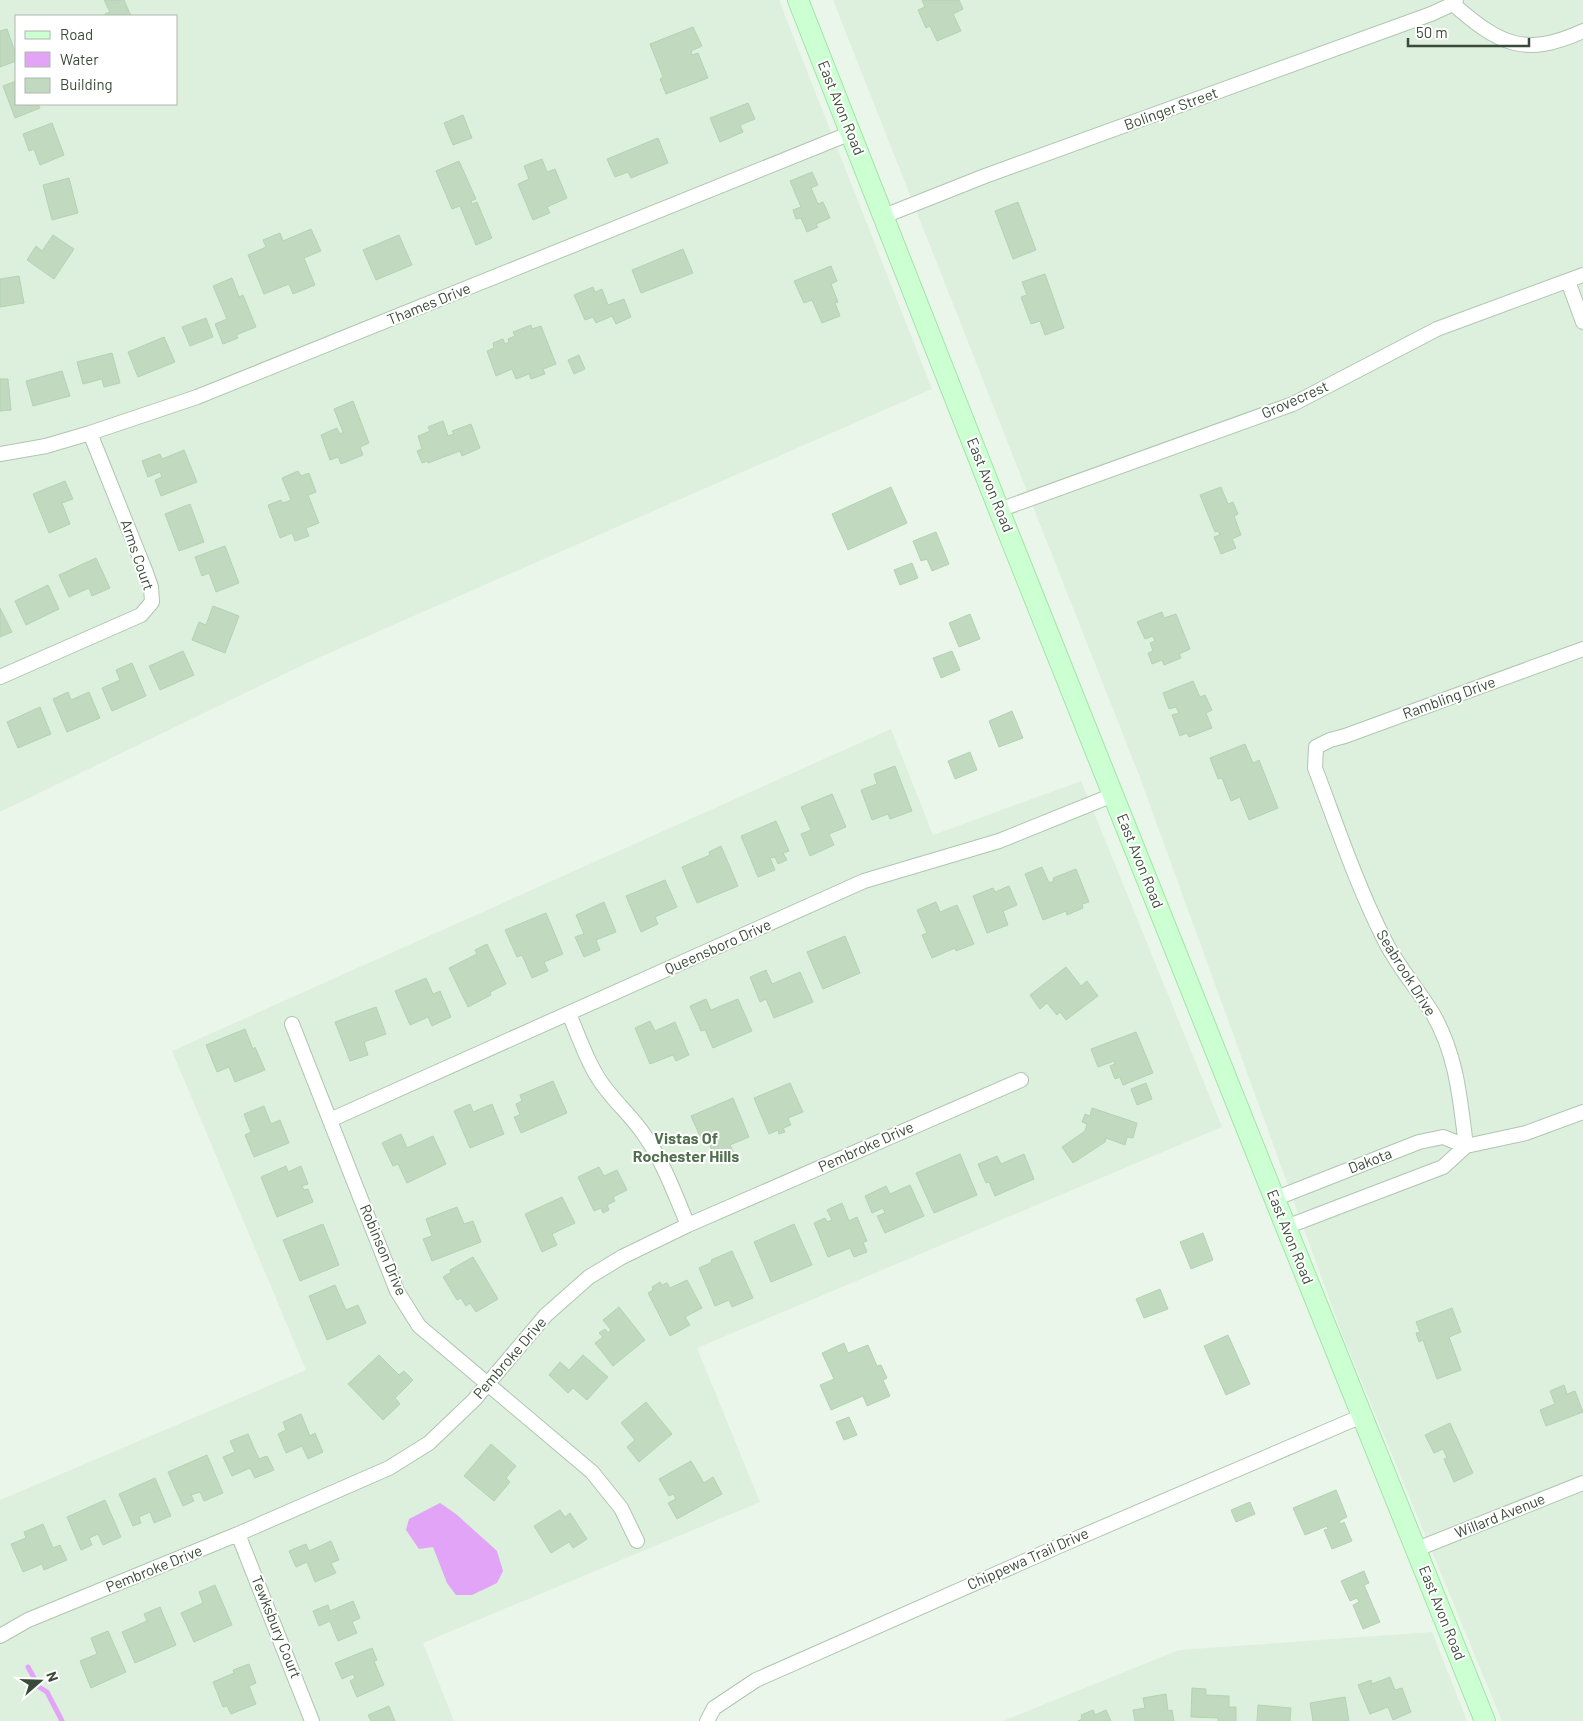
<svg xmlns="http://www.w3.org/2000/svg" width="1583" height="1721" viewBox="0 0 1583 1721" font-family="Barlow,sans-serif">
<style>
.residential{fill:#ddefdd;fill-rule:evenodd}
.water{fill:#e2a4f6}
.lines{fill:none;stroke-linecap:round;stroke-linejoin:round}
.stream{stroke:#e2a4f6;stroke-width:5}
.building{fill:#c0d9bf;stroke:#b3d4b2}
.minor-casing{stroke:#afc6b0;stroke-width:16}
.secondary-casing{stroke:#a0e5a6;stroke-width:22}
.minor{stroke:#fff;stroke-width:14}
.secondary{stroke:#ccffd2;stroke-width:20}
.labels{text-anchor:middle;stroke-width:4;stroke-linejoin:round;paint-order:stroke}
.street-label{font-size:15px;fill:#394b38;stroke:#fff}
.neighbourhood-label{font-size:16px;font-weight:bold;fill:#506f4e;stroke:#fff}
</style>
<rect width="100%" height="100%" fill="#ebf6eb"/>
<!-- residential -->
<path class="residential" d="M0,0h779l153,389 -621,272 -311,151zM16,16h160v88h-160z
M833,0h750v1721h-81l-160,-387 -203,-559z
M891,729l42,106 148,-54 141,346 -525,221 63,154 -337,141 31,78h-454v-221l306,-130 -134,-319z
M1432,1632l35,89h-464l176,-71z"/>
<!-- water -->
<path class="water" d="M440,1503l16,11 41,37 6,20 -6,12 -25,12h-16l-9,-12 -14,-36 -14,2 -13,-19 3,-11z"/>
<g class="lines">
<!-- stream -->
<path class="stream" d="M28,1667l11,20 8,5 15,29"/>
</g>
<!-- building -->
<path class="building" d="M104,0h20l7,16h-25l-1,-2 5,-2z
M922,0h37l4,9 -10,5 8,17 -24,10 -7,-15 -4,2 -8,-18 7,-3z
M693,27l9,19 -11,5 1,4 6,-2 10,25 -42,16 -6,-15 3,-2 -13,-33z
M7,29l9,25v7l-16,6v-36z
M16,81v23h22l2,4 -25,10 -12,-32z
M748,103l7,16 -15,6 3,7 -23,10 -10,-24z
M463,115l9,23 -19,7 -9,-22z
M52,123l12,32 -24,10 -6,-16 -5,2 -6,-17z
M658,138l10,25 -37,15 -3,-6 -13,5 -8,-18z
M542,159l5,13 8,-3 12,29 -20,9 3,6 -17,7 -15,-36 11,-5 -5,-13z
M459,161l17,38 -5,2 1,3 5,-2 15,36 -16,7 -16,-39 -8,3 -16,-38z
M812,172l6,13 -7,3 7,16 5,-2 7,16 -14,6 2,3 -11,5 -6,-14 -5,1 -3,-9 8,-3 -11,-26z
M69,178l9,35 -26,7 -9,-35z
M1018,202l18,48 -23,9 -18,-48z
M311,229l10,22 -17,7 11,27 -22,9 -4,-10 -25,10 -16,-39 18,-8 -3,-7 17,-7 3,8z
M53,235l21,14 -20,30 -27,-19 9,-14 6,5z
M399,235l13,30 -36,15 -13,-30z
M683,249l10,24 -52,20 -9,-23z
M831,266l6,15 -6,3 7,18 -3,1 5,13 -18,7 -10,-23 -8,3 -10,-22z
M1045,274l19,54 -19,7 -5,-14 -9,3 -10,-27 6,-2 -5,-13z
M19,276l5,27 -24,4v-28z
M232,278l7,19 4,-2 13,32 -20,8 2,3 -15,6 -8,-20 12,-5 -14,-33z
M593,287l2,5 7,-3 6,16 16,-6 7,18 -15,7 -4,-8 -16,7 -3,-6 -8,3 -11,-25z
M206,318l7,19 -23,9 -8,-19z
M531,325l1,4 9,-3 15,38 -13,5 2,5 -14,5 -2,-5 -13,5 -4,-10 -16,7 -9,-25 7,-3 -1,-5 10,-4 2,5 4,-2 -1,-3 7,-3 -2,-4z
M164,337l11,25 -37,15 -10,-25z
M112,353l8,30 -16,4 -2,-8 -19,5 -6,-22z
M579,355l6,14 -11,5 -6,-14z
M62,371l8,25 -37,10 -7,-25z
M0,379h8l3,31 -11,1z
M353,401l16,42 -9,4 3,8 -22,9 -3,-7 -8,3 -9,-25 16,-7 3,6 3,-2 -9,-23z
M443,421l5,15 6,-2 -2,-3 19,-7 9,24 -18,8 -2,-5 -32,12 -1,-2 -5,2 -5,-12 5,-2 -4,-13 12,-5 -2,-4z
M184,450l13,32 -36,14 -6,-16 7,-3 -2,-5 -12,5 -6,-16 18,-7 2,5z
M298,471l3,5 8,-3 7,19 -8,3 11,28 -13,5 3,8 -14,5 -3,-8 -12,5 -12,-33 13,-5 2,3 8,-3 -9,-22z
M65,481l8,18 -11,4 8,21 -21,9 -16,-39z
M891,487l16,36 -59,27 -16,-36z
M1221,487l7,17 5,-2 5,12 -4,2 7,19 -9,4 4,9 -15,6 -7,-17 6,-2 -2,-4 -3,1 -15,-37z
M190,504l14,38 -25,9 -14,-37z
M936,532l13,32 -17,7 -5,-12 -6,2 -8,-20z
M225,546l14,37 -23,9 -7,-19 -7,3 -7,-19z
M96,558l14,30 -18,8 -3,-8 -20,9 -10,-22z
M912,563l6,15 -18,7 -6,-15z
M48,585l11,24 -33,16 -11,-24z
M213,606l26,10 -14,37 -33,-13 7,-18 7,3z
M0,608l12,24 -12,5z
M1162,612l2,6 12,-4 14,35 -11,5 2,4 -17,7 -2,-5 -10,4 -4,-11 5,-2 -3,-8 5,-2 -2,-5 -8,3 -8,-17z
M970,614l10,25 -21,8 -10,-24z
M183,651l11,24 -34,15 -11,-24z
M952,651l8,19 -19,8 -8,-20z
M132,663l14,33 -34,15 -10,-23 18,-8 -4,-10z
M1193,681l7,16 5,-2 7,15 -6,3 6,15 -23,9 -2,-4 -7,3 -8,-21 7,-2 -3,-6 -7,2 -6,-16z
M68,692l3,8 18,-8 11,26 -33,14 -14,-33z
M40,707l11,27 -33,14 -11,-26z
M1012,711l11,27 -24,9 -10,-26z
M1245,744l8,19 6,-3 19,48 -29,12 -9,-23 -9,4 -9,-23 -4,1 -8,-21z
M970,752l7,18 -22,9 -7,-18z
M895,766l17,45 -22,8 -2,-5 -16,6 -11,-30 16,-6 -3,-10z
M832,794l14,33 -17,7 5,11 -24,11 -9,-22 10,-4 -10,-23z
M776,821l13,30 -6,2 4,7 -9,4 -3,-7 -5,1 5,12 -17,7 -17,-41z
M721,846l17,40 -41,17 -15,-36 28,-12 -1,-3z
M1042,867l7,16 5,-2 -1,-3 23,-9 13,33 -7,2 1,4 -16,7 -1,-4 -23,9 -18,-46z
M665,880l12,27 -22,10 3,7 -17,8 -15,-36z
M1009,886l8,19 -14,6 5,14 -21,8 -14,-37 20,-8 2,4z
M604,902l12,30 -20,8 4,10 -16,7 -9,-20 9,-3 -8,-19z
M936,902l4,10 17,-7 17,39 -18,7 -1,-3 -23,10 -10,-23 5,-2 -10,-23z
M546,913l17,41 -19,8 4,9 -16,7 -10,-23 -5,2 -12,-27z
M845,936l15,37 -37,16 -16,-37z
M487,944l19,40 -16,8 1,3 -23,12 -19,-39 28,-14 -2,-4z
M1066,967l15,19 6,-5 11,15 -32,24 -6,-8 -3,3 -10,-12 -7,6 -10,-14z
M766,970l6,14 28,-12 13,30 -39,16 -8,-19 -6,3 -10,-25z
M426,978l7,16 7,-3 11,26 -19,9 -4,-9 -18,8 -15,-34z
M706,999l5,11 27,-11 14,32 -39,17 -8,-18 -4,1 -11,-25z
M376,1007l10,27 -22,8 4,13 -18,6 -15,-39z
M650,1021l5,10 20,-9 14,33 -13,6 -3,-6 -23,9 -15,-36z
M245,1029l8,20 2,-2 10,23 -30,12 -6,-15 -12,5 -11,-27z
M1136,1032l17,41 -30,12 -3,-8 -5,2 -5,-13 5,-2 -1,-3 -16,6 -7,-18z
M553,1081l14,32 -46,20 -7,-16 6,-2 -4,-11 6,-3 -2,-6z
M790,1083l13,29 -15,6 3,7 -8,3 2,4 -6,2 -1,-4 -9,4 -15,-36z
M1146,1083l6,16 -15,6 -6,-16z
M733,1098l16,39 -19,8 5,10 -18,8 -9,-22 -5,2 -12,-27z
M470,1104l3,8 19,-8 12,30 -34,14 -16,-37z
M264,1106l7,18 9,-4 9,23 -35,14 -9,-22 6,-3 -7,-18z
M1092,1108l45,15 -4,15 -6,-1 -2,8 -19,-7 -1,4 -32,21 -11,-16 23,-16 2,-7 -5,-2 3,-8 5,2z
M401,1134l6,14 26,-12 13,28 -39,19 -9,-19 -5,2 -11,-23z
M960,1154l17,41 -43,18 -18,-40z
M1024,1154l10,25 -39,17 -6,-14 -3,1 -8,-19 19,-8 4,8z
M286,1166l2,6 13,-6 7,18 -6,2 2,4 4,-1 5,13 -36,15 -16,-40z
M599,1167l5,9 13,-6 10,20 -14,7 2,4 -8,4 2,5 -6,3 -2,-5 -7,3 -16,-34z
M910,1185l14,31 -39,17 -8,-17 8,-3 -2,-5 -11,5 -7,-17 21,-10 4,8z
M562,1197l13,26 -23,11 5,11 -15,7 -17,-38z
M842,1203l7,18 8,-4 10,24 -4,1 4,10 -13,5 -4,-9 -22,9 -14,-34 11,-5 2,4 5,-2 -5,-10z
M457,1207l7,17 9,-3 8,21 -49,19 -9,-22 9,-3 -6,-17z
M323,1224l16,41 -39,16 -17,-41z
M794,1224l18,41 -41,17 -17,-40z
M1203,1233l10,27 -22,9 -11,-27z
M732,1251l21,47 -21,9 -3,-7 -14,6 -16,-38 13,-6 -1,-2z
M473,1257l25,42 -22,13 -6,-9 -4,3 -5,-8 -4,2 -14,-23 8,-5 -1,-2z
M687,1280l15,28 -17,9 5,8 -20,11 -22,-43 5,-3 -1,-3 8,-5 2,3 5,-2 3,5z
M335,1285l11,25 12,-5 8,18 -39,17 -18,-44z
M1160,1289l8,20 -24,9 -8,-19z
M619,1307l26,33 -32,26 -18,-23 8,-6 -4,-4 6,-4 3,4 3,-3 -8,-10z
M1452,1308l9,24 -12,5 12,33 -24,9 -14,-39 -4,2 -3,-9 4,-1 -4,-10z
M1228,1335l22,49 -24,11 -22,-49z
M844,1343l4,10 20,-8 9,21 4,-1 6,13 -4,2 7,16 -23,10 -4,-10 -32,14 -11,-25 14,-6 -12,-26z
M379,1355l20,20 5,-4 9,9 -18,18 5,6 -17,16 -35,-36z
M583,1355l25,22 -21,23 -14,-12 -5,5 -19,-18 11,-13 9,8z
M1564,1385l3,9 8,-3 8,21 -37,14 -6,-16 15,-6 -5,-13z
M646,1402l26,32 -33,28 -12,-15 8,-7 -14,-17z
M301,1414l9,22 5,-3 8,19 -15,7 -6,-13 -16,7 -8,-19 8,-4 -3,-8z
M849,1417l8,18 -13,5 -8,-18z
M1450,1423l23,50 -19,9 -10,-23 3,-1 -4,-9 -9,4 -9,-18z
M248,1434l11,25 8,-3 7,14 -19,8 -5,-10 -18,8 -9,-19 12,-5 -5,-11z
M491,1444l25,22 -10,12 4,4 -16,19 -30,-25z
M207,1455l16,38 -19,8 -4,-9 -9,3 3,6 -11,5 -15,-34z
M691,1461l13,22 9,-6 9,17 -45,25 -9,-16 8,-4 -3,-5 -4,2 -10,-17z
M155,1478l16,38 -17,7 -4,-11 -11,5 2,6 -8,3 -14,-32z
M1336,1490l11,27 -8,4 2,3 3,-2 8,19 -20,8 -8,-19 4,-1 -1,-3 -22,9 -12,-27z
M105,1500l16,37 -18,8 -5,-11 -9,4 3,7 -11,5 -14,-33z
M1250,1502l5,12 -19,8 -5,-12z
M560,1510l5,7 5,-4 17,26 -14,9 -4,-6 -18,11 -17,-27z
M43,1524l10,24 7,-3 7,15 -23,10 -2,-6 -19,8 -12,-28 15,-6 -2,-6z
M331,1541l8,19 -8,3 5,10 -21,9 -8,-20 -11,5 -7,-16 17,-7 3,7z
M1364,1571l5,12 -5,2 16,37 -17,7 -10,-24 6,-3 -2,-4 -7,3 -9,-20z
M215,1585l17,40 -38,17 -13,-29 22,-10 -4,-11z
M353,1601l7,17 -8,4 5,11 -19,8 -8,-20 -11,5 -6,-15 15,-6 2,6z
M160,1607l16,38 -41,18 -13,-31 25,-11 -3,-7z
M108,1631l18,41 -35,16 -11,-27 17,-7 -6,-16z
M372,1648l5,12 -3,1 10,24 -27,12 -7,-16 5,-3 -2,-4 -11,5 -7,-16z
M249,1664l7,19 -7,3 7,18 -25,10 -4,-8 -4,1 -10,-25 21,-9 -1,-3z
M1390,1677l5,13 7,-2 9,24 -18,8 -5,-13 -18,7 -12,-29 13,-5 1,4z
M1192,1688l14,1v6l23,1v11h7v14h-18v-3l-27,-1z
M1166,1694l2,17 4,-1 2,11h-39l-2,-11 12,-2 -2,-10z
M1345,1697l4,24h-36l-3,-18z
M1258,1705l33,3 -1,13h-33z
M389,1706l6,15h-24l-3,-6z
M1093,1710l2,5 11,-5 5,11h-33l4,-2 -1,-4z"/>
<g class="lines">
<defs>
<path id="minor" d="M1453,4c46,40 71,54 130,27
M884,216l101,-40 446,-162 22,-10 3,-4
M1568,281l15,41
M0,454l46,-8 44,-13 107,-36 654,-264
M999,510l294,-106 144,-75 146,-54
M1583,649l-238,87 -15,4 -14,7 -1,21c22,58 42,118 70,173 13,26 33,48 48,73 24,42 27,85 33,132l60,-13 57,-21
M0,677l141,-62 11,-13 -1,-15 -6,-17 -55,-137
M569,1014c11,25 20,54 37,75 12,16 28,30 39,47 19,27 30,59 43,89
M292,1024l105,267 22,35 173,146 29,36 16,33
M330,1120l534,-239 135,-40 114,-46
M1274,1199l145,-57 24,-5 23,9 -23,21 -157,60
M238,1534l74,187
M1417,1549l166,-66
M0,1636l28,-16 210,-86 151,-66 40,-25 45,-43 72,-85 43,-38 33,-20 66,-32 333,-145
M707,1721l7,-13 42,-28 303,-134 303,-130"/>
<path id="secondary" d="M798,0l201,510 287,717 199,494"/>
</defs>
<!-- minor casing -->
<use href="#minor" class="minor-casing"/>
<!-- secondary casing -->
<use href="#secondary" class="secondary-casing"/>
<!-- minor -->
<use href="#minor" class="minor"/>
<!-- secondary -->
<use href="#secondary" class="secondary"/>
</g>
<g class="labels">
<!-- street labels -->
<g class="street-label">
<text transform="translate(841 108) rotate(68)" y="5">East Avon Road</text>
<text transform="translate(1171 109) rotate(-20)" y="5">Bolinger Street</text>
<text transform="translate(429 304) rotate(-22)" y="5">Thames Drive</text>
<text transform="translate(1295 400) rotate(-24)" y="5">Grovecrest</text>
<text transform="translate(990 485) rotate(68)" y="5">East Avon Road</text>
<text transform="translate(137 555) rotate(71)" y="5">Arms Court</text>
<text transform="translate(1449 698) rotate(-20)" y="5">Rambling Drive</text>
<text transform="translate(1140 861) rotate(68)" y="5">East Avon Road</text>
<text transform="translate(718 947) rotate(-24)" y="5">Queensboro Drive</text>
<text transform="translate(1406 973) rotate(58)" y="5">Seabrook Drive</text>
<text transform="translate(866 1147) rotate(-24)" y="5">Pembroke Drive</text>
<text transform="translate(1370 1161) rotate(-21)" y="5">Dakota</text>
<text transform="translate(1290 1237) rotate(68)" y="5">East Avon Road</text>
<text transform="translate(383 1250) rotate(67)" y="5">Robinson Drive</text>
<text transform="translate(510 1358) rotate(-49)" y="5">Pembroke Drive</text>
<text transform="translate(1500 1516) rotate(-22)" y="5">Willard Avenue</text>
<text transform="translate(1028 1559) rotate(-24)" y="5">Chippewa Trail Drive</text>
<text transform="translate(154 1569) rotate(-22)" y="5">Pembroke Drive</text>
<text transform="translate(1442 1613) rotate(68)" y="5">East Avon Road</text>
<text transform="translate(276 1627) rotate(68)" y="5">Tewksbury Court</text>
</g>
<!-- neighbourhood labels -->
<g class="neighbourhood-label">
<text x="686" y="1144">Vistas Of<tspan x="686" dy="18">Rochester Hills</tspan></text>
</g>
</g>
<!-- legend -->
<rect x="15" y="15" width="162" height="90" fill="#ffffff" stroke="#b0b7af"/>
<rect x="25" y="31" width="25" height="8" fill="#ccffd2" stroke="#b0b7af"/>
<text x="60" y="40" font-size="15" fill="#394b38">Road</text>
<rect x="25" y="52" width="25" height="15" fill="#e2a4f6" stroke="#b0b7af"/>
<text x="60" y="65" font-size="15" fill="#394b38">Water</text>
<rect x="25" y="78" width="25" height="15" fill="#c0d9bf" stroke="#b0b7af"/>
<text x="60" y="90" font-size="15" fill="#394b38">Building</text>
<!-- north arrow -->
<g transform="translate(40 1681) rotate(70)" stroke="#ffffff" stroke-width="4" paint-order="stroke">
<path d="M0-4L9 19L0 12L-9 19Z" fill="#394b38"/>
<text y="-8" font-size="14" font-weight="bold" text-anchor="middle" fill="#394b38">N</text>
</g>
<!-- scale -->
<path d="M1408 38v8h121v-8" fill="none" stroke="#394b38" stroke-width="2.5"/>
<text x="1416" y="38" font-size="15" fill="#394b38" stroke="#ffffff" stroke-width="4" paint-order="stroke">50 m</text>
</svg>
